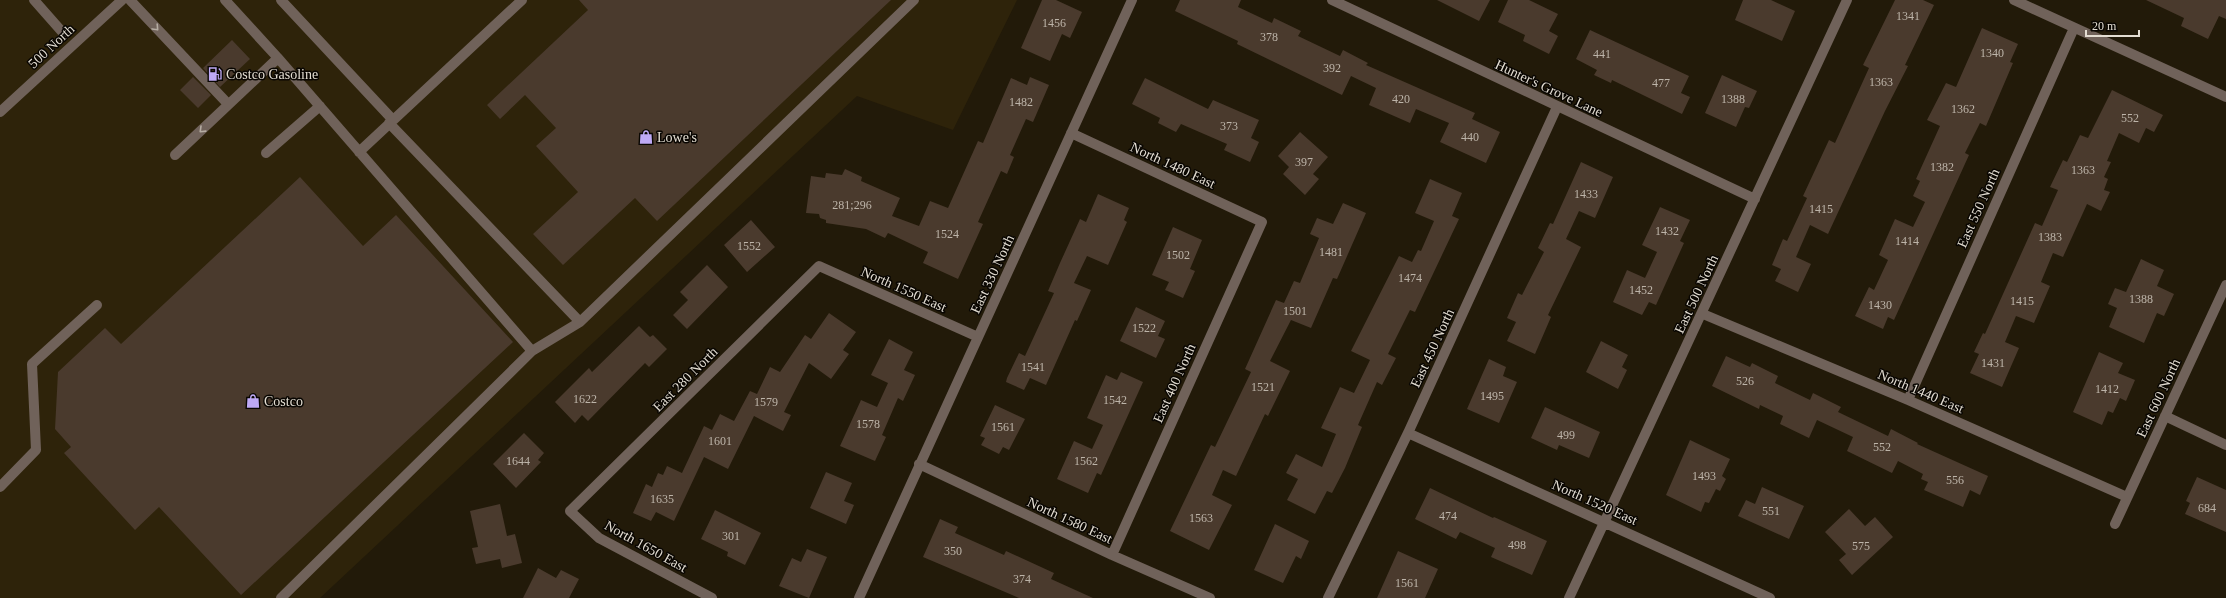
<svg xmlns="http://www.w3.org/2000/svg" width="2226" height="598" viewBox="0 0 2226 598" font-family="'Times New Roman',serif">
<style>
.built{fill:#2e230a}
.building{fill:#4a3a2d}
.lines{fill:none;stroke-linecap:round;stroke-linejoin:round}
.minor{stroke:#70625a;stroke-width:10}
.oneway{stroke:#b5aca2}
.labels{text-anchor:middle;stroke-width:3;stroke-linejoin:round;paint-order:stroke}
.number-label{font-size:12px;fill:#bdb4a9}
.street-label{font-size:14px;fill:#e3ddd2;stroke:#090602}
.poi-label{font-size:14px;fill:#e3ddd2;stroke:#090602;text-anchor:start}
</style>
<rect width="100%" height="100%" fill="#221a09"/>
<!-- built -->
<path class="built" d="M0,0h1017l-64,130 -96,-34 -537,502h-320z"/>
<!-- building -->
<path class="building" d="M579,0h312l-234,221 -22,-23 -72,67 -30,-31 45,-42 -42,-46 20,-18 -31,-33 -25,24 -13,-14 101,-95z
M1042,0h14l26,12 -12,26 -8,-4 -12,27 -29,-13z
M1180,0h61l-3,7 34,16 2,-5 27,13 -3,5 42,20 3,-6 25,13 -2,2 109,48 -3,6 28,13 -14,31 -46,-21 9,-19 -33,-14 -6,14 -41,-18 7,-17 -25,-12 -9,19 -105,-51 1,-3 -63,-30z
M1437,0h53l-11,21z
M1508,0h21l29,14 -9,17 9,5 -9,18 -26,-13 2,-6 -27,-13z
M1743,0h28l24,11 -13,30 -47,-21z
M1895,0h28l11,5 -29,60 3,1 -23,45 -57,123 -18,-9 -14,32 15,7 -13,28 -23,-11 6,-12 -9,-4 11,-26 4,2 20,-43 -4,-2 26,-56 6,3 34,-75 -6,-3z
M2146,0h80v19l-7,-3 -11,23 -27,-13 3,-8z
M1982,28l36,16 -8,18 3,1 -27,63 -6,-3 -15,30 4,2 -75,165 -6,-3 -5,12 -28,-13 14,-29 5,3 14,-30 -9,-5 16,-36 18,8 12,-25 -12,-6 7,-15 -4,-2 24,-53 -13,-6 19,-37 10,4z
M1590,30l99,46 -8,17 9,4 -8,17 -70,-34 -1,3 -17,-8 3,-5 -21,-11z
M232,40l18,19 -30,28 -17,-19z
M1722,75l35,16 -8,17 -4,-1 -9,20 -31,-14z
M193,77l18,18 -13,13 -18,-18z
M1030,77l19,8 -16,37 -7,-3 -16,36 4,2 -7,17 -6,-3 -23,51 5,2 -25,55 -35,-16 5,-11 -40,-19 -3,5 -19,-9 -40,-6v-3l-6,-2 -1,-4 -13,-1 5,-37 14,2 1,-5 16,2 3,-6 17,8 -1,4 39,17 -8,18 27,10 11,-25 18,7 30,-67 5,2 28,-65 16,7z
M1145,78l63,31 5,-9 46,20 -8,18 8,4 -9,20 -26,-12 3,-6 -46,-20 -5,8 -18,-9 2,-5 -28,-14z
M2112,90l51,25 -9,17 -8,-4 -7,15 -20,-10 -12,28 4,1 -7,15 4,2 -4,11 6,2 -9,19 -14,-7 -24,53 -10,-4 -12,29 9,4 -16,37 -18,-7 -11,26 14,6 -17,39 -32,-14 9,-19 -5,-2 9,-19 2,1 50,-111 7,3 16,-36 -8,-3 13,-27 4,2 13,-27 8,3z
M1300,132l28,25 -15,17 6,5 -14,16 -22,-21 6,-7 -11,-11z
M1581,162l32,15 -18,41 -16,-7 -13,28 15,8 -33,68 3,2 -16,37 -28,-13 9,-19 -9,-4 11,-25 4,2 22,-43 -6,-4 12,-25 3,1z
M300,177l63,69 33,-31 117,127 -272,253 -82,-88 -24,23 -71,-77 7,-6 -16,-18 3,-57 47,-44 16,16z
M1430,179l32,14 -10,23 7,3 -44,93 -5,-2 -22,44 8,4 -14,27 -5,-3 -19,43 4,2 -17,41 -13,25 -5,-2 -12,23 -28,-14 11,-21 -12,-6 10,-19 26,13 14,-33 -15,-6 19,-41 14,6 16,-33 -19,-9 48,-95 13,6 6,-12 3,1 13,-30 -19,-8z
M1098,194l31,14 -5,12 3,2 -19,43 -21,-9 -13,27 17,7 -14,31 -2,-1 -29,65 -16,-7 -6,12 -18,-8 1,-4 12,-25 6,3 29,-63 -6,-2 12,-28 20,-44 6,3z
M1343,203l23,10 -29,66 -4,-1 -22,50 -20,-8 -21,41 20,10 -22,45 -3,-2 -29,62 -13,-6 -11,25 20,10 -23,45 -39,-19 41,-86 4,2 36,-75 -6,-3 31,-69 8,3 10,-22 6,2 19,-45 -9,-4 7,-16 16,6z
M1660,207l30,13 -10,21 4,2 -28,62 -7,-3 -7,13 -29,-13 14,-32 18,8 12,-26 -15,-7z
M751,220l24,27 -28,25 -23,-27z
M1173,227l29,13 -12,29 5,2 -12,27 -18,-8 4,-8 -17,-7z
M2141,259l23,11 -7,16 17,8 -10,22 -7,-3 -13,30 -35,-16 8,-19 -9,-4 7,-16 11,4z
M707,265l21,22 -41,42 -14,-14 15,-15 -8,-8z
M1136,307l29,14 -7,15 7,3 -9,19 -36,-17z
M829,313l27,19 -13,18 6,4 -18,25 -22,-16 -25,49 7,3 -8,16 -29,-15 -26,53 -24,-12 -30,64 -18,-9 -5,9 -18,-8 13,-29 6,3 6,-14 5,2 4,-9 15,7 22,-47 8,4 8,-16 14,7 16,-30 7,3 13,-27 10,5 25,-37 6,4z
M639,326l11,11 3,-2 14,14 -18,18 -4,-4 -57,58 -6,-6 -7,8 -20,-21 34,-34 3,4z
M889,339l24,13 -9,18 11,5 -12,26 -5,-3 -16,37 4,2 -11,24 -35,-15 21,-46 16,7 11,-24 -17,-8z
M1601,341l27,14 -6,12 5,3 -9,19 -32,-17z
M2099,352l24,11 -5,10 17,7 -9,21 -6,-3 -7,15 -5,-2 -6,14 -29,-13z
M1726,356l24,11 2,-4 26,13 -3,7 35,17 3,-7 28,14 -3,5 50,24 3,-7 27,14 -1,1 71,32 -8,19 -10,-5 -7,17 -39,-17 4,-8 -7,-3 2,-5 -25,-13 -6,12 -45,-22 6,-14 -36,-17 -8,18 -29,-14 3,-8 -23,-11 -1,4 -47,-23z
M1489,359l17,8 -3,9 14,6 -18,41 -32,-14z
M1121,372l22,10 -42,93 -4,-2 -9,20 -31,-14 17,-38 18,8 11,-24 -16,-7 19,-43 11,5z
M995,405l30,14 -16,31 -6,-3 -4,7 -18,-9 4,-7 -5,-2z
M1545,407l55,25 -11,26 -30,-13 -2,5 -26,-12z
M524,433l20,20 -6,7 3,2 -25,26 -23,-24z
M1690,440l40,19 -8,17 4,3 -6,12 -4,-2 -7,14 -4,-1 -4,10 -35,-17z
M826,472l26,11 -8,18 10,4 -8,19 -36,-16z
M2197,477l29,13v42l-41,-18 5,-11 -4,-2z
M1762,487l42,19 -15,33 -51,-23 8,-16 9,4z
M1430,488l63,30 1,-1 53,24 -15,34 -41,-18 4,-9 -35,-16 -4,7 -41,-20z
M500,504l7,32 8,-2 7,29 -20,5 -2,-9 -24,5 -4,-16 6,-1 -8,-36z
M1849,509l16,17 10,-9 18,20 -41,38 -13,-15 7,-6 -21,-22z
M715,510l46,23 -16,32 -18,-9 1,-4 -27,-13z
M940,519l18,8 -3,6 49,22 2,-4 48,22 -3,6 42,19h-74l-96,-41z
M1275,524l34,17 -8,18 -5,-3 -13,27 -29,-13z
M807,549l20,8 -18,41 -30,-12 13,-28 9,4z
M1398,551l40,18 -13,29h-48z
M538,568l18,10 5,-8 18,9 -10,19h-46z"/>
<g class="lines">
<!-- minor -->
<path class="minor" d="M34,0l30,34
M130,0l98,104
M225,0l53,58 254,293 -251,247
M281,0l112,120
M1332,0l423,199
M2014,0l212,97
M0,112l122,-112
M389,123l191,199 334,-322
M1071,133l191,89 -150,333
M359,152l163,-152
M266,153l54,-47
M175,155l103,-97
M1703,314l205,86 219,97
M532,351l48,-29
M1908,400l166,-372
M2165,416l61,29
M1408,433l362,165
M919,464l193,91 98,43
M0,487l36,-37 -4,-86 65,-59
M2115,524l111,-239
M712,598l-113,-60 -29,-27 249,-245 159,71
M859,598l273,-598
M1328,598l80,-165 149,-326
M1569,598l278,-598"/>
</g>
<!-- one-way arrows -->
<defs><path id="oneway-chevron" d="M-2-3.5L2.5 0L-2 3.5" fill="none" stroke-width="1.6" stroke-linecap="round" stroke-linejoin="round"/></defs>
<g class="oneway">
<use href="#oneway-chevron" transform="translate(156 28) rotate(47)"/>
<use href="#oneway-chevron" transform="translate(202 130) rotate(136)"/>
</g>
<!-- icons -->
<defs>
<symbol id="fuel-bare" viewBox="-9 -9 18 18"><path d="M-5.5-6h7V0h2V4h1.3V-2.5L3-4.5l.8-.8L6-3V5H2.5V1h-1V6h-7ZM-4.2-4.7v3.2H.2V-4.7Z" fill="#bea9f5" stroke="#090602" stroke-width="2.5" paint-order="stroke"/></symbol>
<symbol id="shop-bare" viewBox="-9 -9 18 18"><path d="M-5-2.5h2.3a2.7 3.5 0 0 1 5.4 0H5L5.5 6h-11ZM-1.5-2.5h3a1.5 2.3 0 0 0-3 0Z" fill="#bea9f5" stroke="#090602" stroke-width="2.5" paint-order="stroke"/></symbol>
</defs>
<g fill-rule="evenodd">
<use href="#fuel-bare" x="205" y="64" width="20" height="20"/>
<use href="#shop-bare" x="636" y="127" width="20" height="20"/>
<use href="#shop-bare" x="243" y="391" width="20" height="20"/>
</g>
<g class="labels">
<!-- number labels -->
<g class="number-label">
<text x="1908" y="20">1341</text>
<text x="1054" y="27">1456</text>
<text x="1269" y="41">378</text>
<text x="1992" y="57">1340</text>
<text x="1602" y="58">441</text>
<text x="1332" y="72">392</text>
<text x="1881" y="86">1363</text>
<text x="1661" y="87">477</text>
<text x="1401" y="103">420</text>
<text x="1733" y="103">1388</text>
<text x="1021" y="106">1482</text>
<text x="1963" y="113">1362</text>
<text x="2130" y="122">552</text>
<text x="1229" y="130">373</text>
<text x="1470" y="141">440</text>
<text x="1304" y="166">397</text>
<text x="1942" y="171">1382</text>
<text x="2083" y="174">1363</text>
<text x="1586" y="198">1433</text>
<text x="852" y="209">281;296</text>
<text x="1821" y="213">1415</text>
<text x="1667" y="235">1432</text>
<text x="947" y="238">1524</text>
<text x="2050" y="241">1383</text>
<text x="1907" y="245">1414</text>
<text x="749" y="250">1552</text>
<text x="1331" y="256">1481</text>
<text x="1178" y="259">1502</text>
<text x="1410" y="282">1474</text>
<text x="1641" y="294">1452</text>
<text x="2141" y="303">1388</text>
<text x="2022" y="305">1415</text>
<text x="1880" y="309">1430</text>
<text x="1295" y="315">1501</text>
<text x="1144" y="332">1522</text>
<text x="1993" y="367">1431</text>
<text x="1033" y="371">1541</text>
<text x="1745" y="385">526</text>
<text x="1263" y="391">1521</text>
<text x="2107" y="393">1412</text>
<text x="1492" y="400">1495</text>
<text x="585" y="403">1622</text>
<text x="1115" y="404">1542</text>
<text x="766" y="406">1579</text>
<text x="868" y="428">1578</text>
<text x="1003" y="431">1561</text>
<text x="1566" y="439">499</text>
<text x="720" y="445">1601</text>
<text x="1882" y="451">552</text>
<text x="518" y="465">1644</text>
<text x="1086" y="465">1562</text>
<text x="1704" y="480">1493</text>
<text x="1955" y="484">556</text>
<text x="662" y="503">1635</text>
<text x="2207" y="512">684</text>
<text x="1771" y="515">551</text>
<text x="1448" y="520">474</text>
<text x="1201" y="522">1563</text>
<text x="731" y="540">301</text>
<text x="1517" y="549">498</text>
<text x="1861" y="550">575</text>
<text x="953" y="555">350</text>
<text x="1022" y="583">374</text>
<text x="1407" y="587">1561</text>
</g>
<!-- street labels -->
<g class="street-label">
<text transform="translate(51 46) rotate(-43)" y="5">500 North</text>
<text transform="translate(1549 88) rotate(25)" y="5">Hunter's Grove Lane</text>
<text transform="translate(1173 165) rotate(25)" y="5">North 1480 East</text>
<text transform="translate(1978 208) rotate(-66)" y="5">East 550 North</text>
<text transform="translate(992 274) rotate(-65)" y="5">East 330 North</text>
<text transform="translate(904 289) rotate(24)" y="5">North 1550 East</text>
<text transform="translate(1696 294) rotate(-65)" y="5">East 500 North</text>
<text transform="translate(1432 348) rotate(-65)" y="5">East 450 North</text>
<text transform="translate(685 379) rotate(-45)" y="5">East 280 North</text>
<text transform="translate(1174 383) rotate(-66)" y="5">East 400 North</text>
<text transform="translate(1921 391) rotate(23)" y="5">North 1440 East</text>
<text transform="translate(2158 398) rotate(-65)" y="5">East 600 North</text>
<text transform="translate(1595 502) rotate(24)" y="5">North 1520 East</text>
<text transform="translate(1070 520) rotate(25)" y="5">North 1580 East</text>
<text transform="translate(646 546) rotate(29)" y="5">North 1650 East</text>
</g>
<!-- poi labels -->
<g class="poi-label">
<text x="226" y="79">Costco Gasoline</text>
<text x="657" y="142">Lowe's</text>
<text x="264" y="406">Costco</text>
</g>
</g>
<!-- scale -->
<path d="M2086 30v6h53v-6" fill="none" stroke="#e3ddd2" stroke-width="2"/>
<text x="2092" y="30" font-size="12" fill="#e3ddd2" stroke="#090602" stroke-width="3" paint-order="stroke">20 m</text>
</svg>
